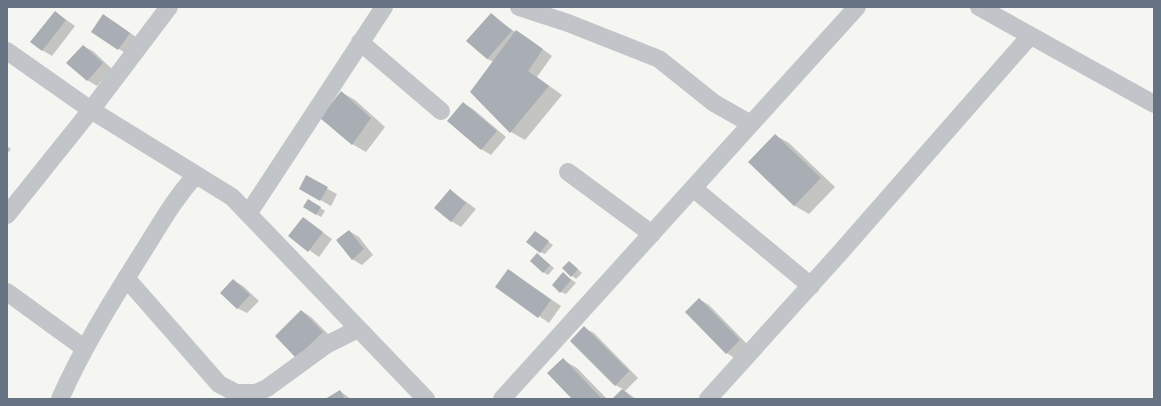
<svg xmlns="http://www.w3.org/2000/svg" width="1161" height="406" viewBox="0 0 1161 406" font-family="Rubik,sans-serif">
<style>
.shadow{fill:#0003}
.building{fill:#a8aeb4}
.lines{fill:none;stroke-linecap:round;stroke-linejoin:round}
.minor{stroke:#c1c4c8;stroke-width:18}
</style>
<rect width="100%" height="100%" fill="#f5f6f2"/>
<!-- shadow -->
<path class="shadow" d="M55,12l20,14 -23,30 -10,-6z
M491,14l24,18 11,5 26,19 -15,21 25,18 -37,45 -14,-8 -40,-41 23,-29 -7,-3z
M113,21l26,18 -11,16 -35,-24z
M83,46l10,5 19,18 -15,17 -10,-6z
M341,92l14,8 30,27 -19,25 -14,-8z
M463,103l10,6 33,28 -15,18 -10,-6z
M775,135l14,8 46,44 -26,27 -14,-8 -46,-44z
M7,146l4,3 -4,5z
M306,177l31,17 -6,12 -21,-12z
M450,190l26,19 -15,18 -10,-6z
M308,200l17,11 -4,6 -17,-10z
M303,218l29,21 -13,18 -30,-21z
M349,231l10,6 14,18 -11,10 -10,-6z
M535,232l18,13 -8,9 -5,-2z
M537,254l17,14 -6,7 -5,-3z
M569,262l13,11 -6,6 -13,-11z
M509,270l52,36 -12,17 -52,-36z
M563,273l13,10 -10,11 -5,-2z
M233,280l10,6 16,15 -12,12 -10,-5z
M699,299l10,6 40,41 -13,13 -9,-6z
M302,311l9,6 21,21 -35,19z
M584,328l10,5 44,45 -13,13 11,8h-23l10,-10 -8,-4z
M563,360l14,8 30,31h-33z
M340,391l11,8h-24z"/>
<!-- building -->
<path class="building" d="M55,11l11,9 -24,31 -12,-9z
M491,13l21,18 -25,28 -21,-18z
M103,14l27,19 -12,17 -27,-18z
M516,30l27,19 -15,22 21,15 -39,47 -40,-41z
M83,45l20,18 -16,18 -21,-18z
M341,91l30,27 -19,27 -32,-27z
M463,102l34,29 -16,19 -34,-29z
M775,134l46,44 -27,28 -46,-44z
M306,175l22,12 -8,14 -21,-12z
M450,189l16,14 -15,19 -17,-14z
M308,199l13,8 -5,8 -13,-8z
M303,217l20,15 -15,20 -20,-16z
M349,230l15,19 -12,11 -16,-20z
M535,231l14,10 -9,12 -14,-11z
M537,253l13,12 -7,8 -13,-12z
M569,261l9,8 -7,8 -9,-9z
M508,269l43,31 -13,18 -43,-31z
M563,272l8,8 -11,13 -8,-8z
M233,279l17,16 -13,14 -17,-16z
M699,298l41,42 -14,14 -41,-42z
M301,310l22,22 -27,26 -21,-22z
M584,326l45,45 -14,15 -45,-45z
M563,358l39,41h-30l-25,-26z
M622,389l11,10h-21z
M340,390l5,9h-20z"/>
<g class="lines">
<!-- minor -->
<path class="minor" d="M519,7l49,16 91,36 55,44 37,21
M979,7l175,97
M360,42l81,69
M7,51l84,59 141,87 194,202
M568,172l84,62
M693,188l118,98
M248,214l136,-207
M7,215l84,-105 78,-103
M126,278l93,106 17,9h20l11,-5 59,-43 32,-16
M7,292l77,56
M60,399c23,-52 53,-100 84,-149 17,-27 30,-51 52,-75
M502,399l355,-392
M708,399l130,-144 192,-219"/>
</g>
<!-- border -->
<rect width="1161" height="406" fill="none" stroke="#667382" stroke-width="16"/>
</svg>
